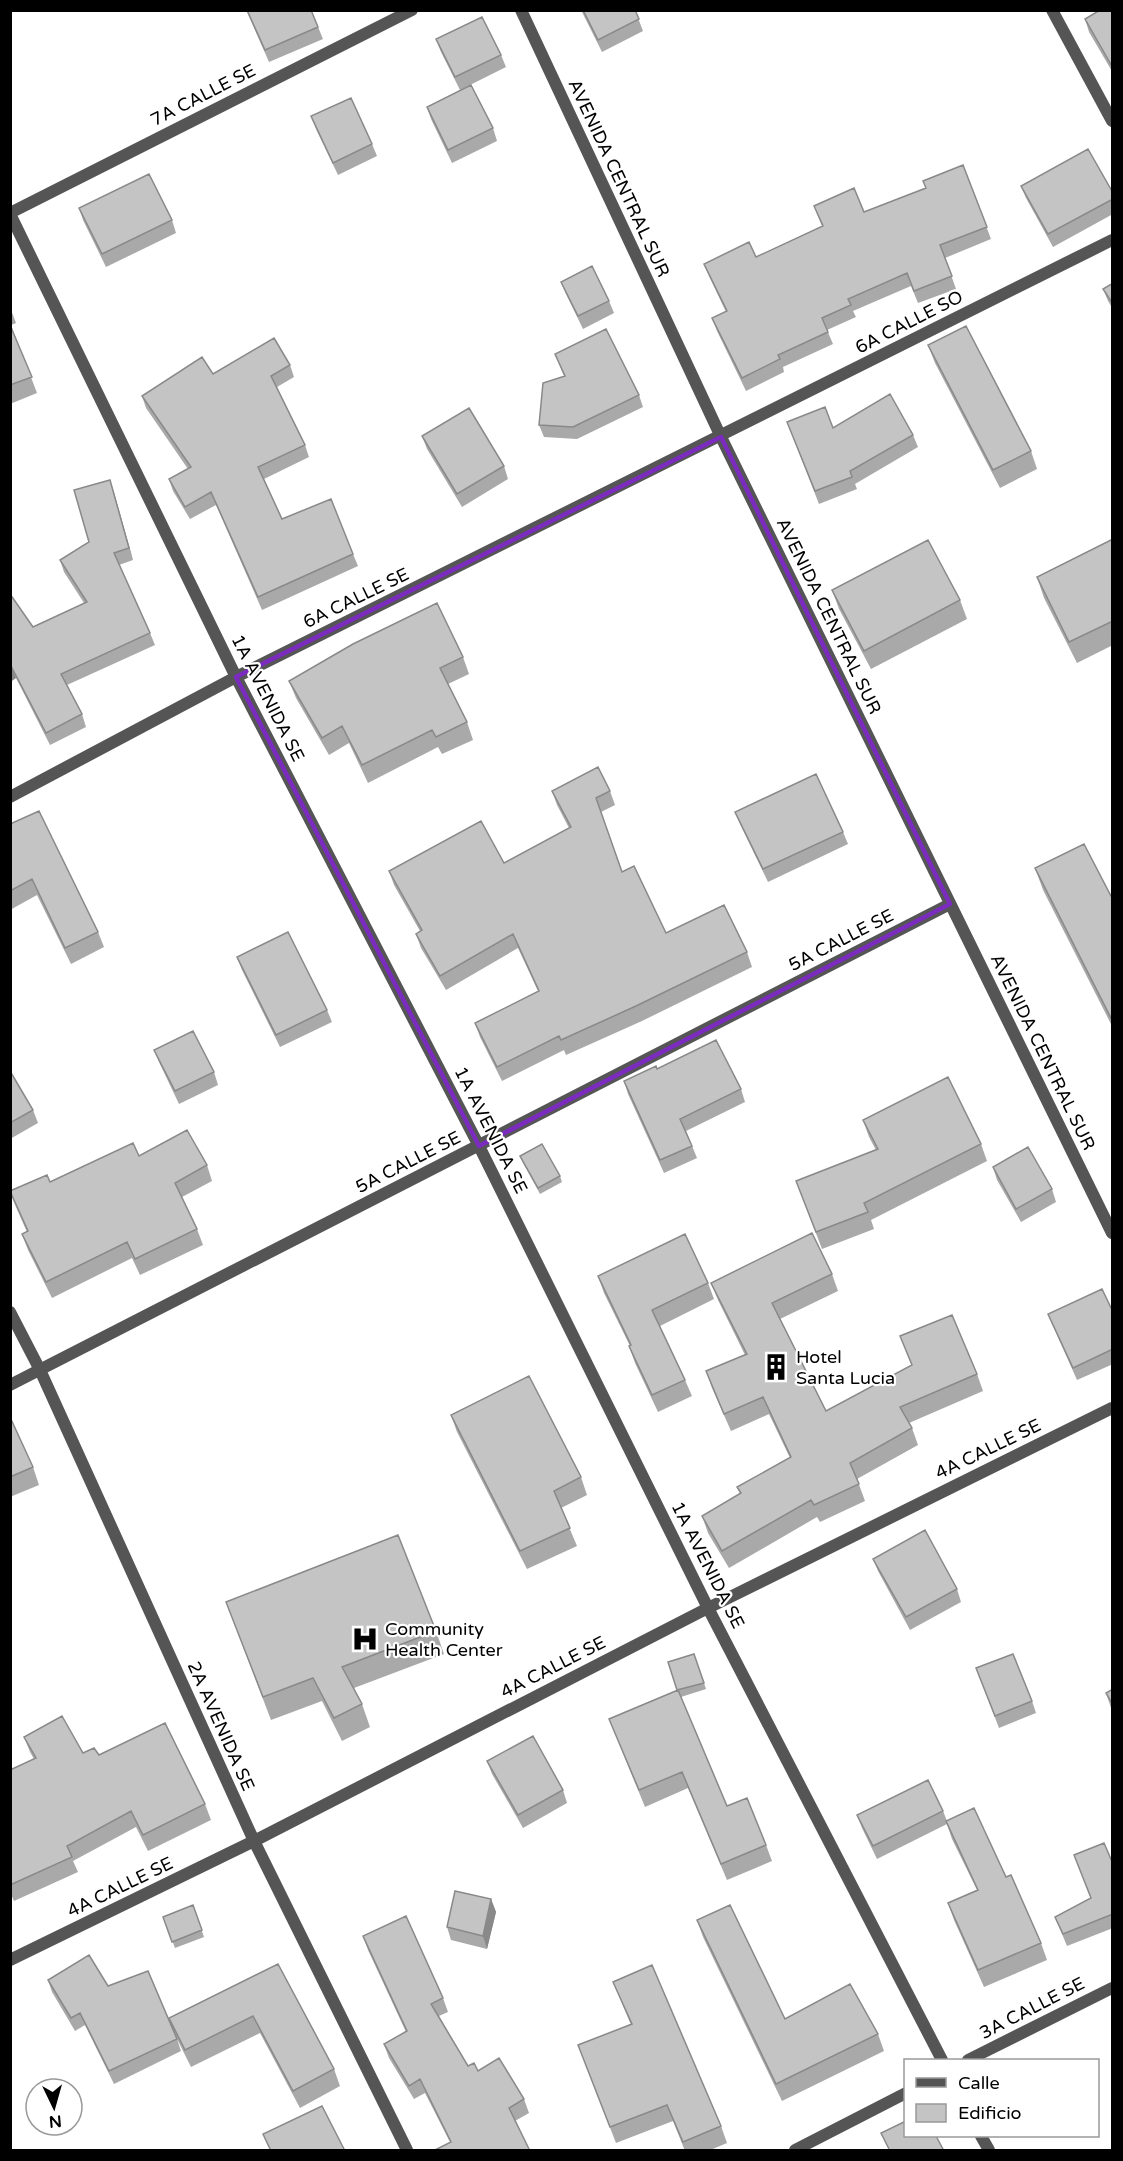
<svg xmlns="http://www.w3.org/2000/svg" width="1123" height="2161" viewBox="0 0 1123 2161" font-family="'Varela Round',sans-serif">
<style>
.lines{fill:none;stroke-linecap:round;stroke-linejoin:round}
.street{stroke:#555;stroke-width:12}
.wall{fill:#a9a9a9}
.shaded-wall{fill:#898989}
.building{fill:#c4c4c4;stroke:#898989;stroke-width:1.5}
.marked{fill:none;stroke:#7b2cbf;stroke-width:4.5;stroke-linejoin:round}
.labels{text-anchor:middle;stroke-width:4.5;stroke-linejoin:round;paint-order:stroke}
.street-label{font-size:18px;fill:#000;stroke:#fff}
.poi-label{font-size:18px;fill:#000;stroke:#fff;text-anchor:start}
</style>
<rect width="100%" height="100%" fill="#fff"/>
<g class="lines">
<!-- street -->
<path class="street" d="M521,10l200,427 391,796
M1052,10l60,111
M10,213l402,-203
M10,214l226,463 243,469 229,462 234,452
M10,797l226,-120 876,-437
M10,1312l30,58 214,471 153,309
M10,1385l940,-481
M10,1960l244,-119 454,-233 404,-200
M968,2060l144,-72
M981,2136l8,14
M795,2150l111,-57"/>
</g>
<!-- wall -->
<path class="wall" d="M246,10h65l12,29 -54,23z
M581,10h54l8,21 -41,21z
M1113,10v63l-24,-41 -4,-13z
M436,39l65,16 5,12 -46,23 -19,-38z
M427,107l66,21 4,13 -45,22 -21,-44z
M311,116l61,28 5,12 -39,19 -22,-46z
M963,165l28,74 -46,19 11,31 -38,14 -7,-17 -58,25 3,6 -29,13 6,14 -50,23 1,5 -38,19 -29,-60 -5,-13 14,-6 -17,-36 -5,-12 52,-7 66,-31 -8,-20 50,6 62,-24z
M1021,186l92,7v21l-60,33 -27,-49z
M79,208l93,12 4,13 -70,34 -23,-47z
M561,282l48,19 5,12 -31,16 -17,-35z
M1113,283v26l-5,-8 -5,-12z
M10,307l6,16 -5,2 26,68 -27,11z
M928,345l103,106 6,18 -37,19 -65,-125z
M555,354l84,41 4,12 -66,32 -33,-2 -5,-12 25,-49z
M290,365l4,12 -17,10 28,58 4,12 -45,22 18,40 71,35 5,12 -96,44 -46,-105 -26,14 -17,-28 -4,-12 19,-10 -42,-61 -4,-12 71,-22z
M787,422l46,6 80,7 5,12 -63,37 2,5 -38,15z
M422,436l82,30 4,13 -46,28 -35,-58z
M110,480l4,13 19,67 -14,5 31,68 5,12 -88,40 15,29 4,13 -36,18 -34,-67 -6,4v-88l23,33 51,-24 -20,-31 -4,-12 29,-18z
M1113,539v106l-36,18 -33,-65 -7,-21z
M832,590l128,10 7,19 -96,50 -32,-60z
M463,657l6,17 -21,10 19,38 6,18 -31,14 -4,-7 -70,36 -19,-40 -20,12 -33,-57 -7,-17z
M552,791h58l5,14 -14,7 21,59 44,62 81,19 5,15 -110,54 -76,34 -2,-5 -62,31 -22,-44 -5,-14 63,-32 -20,-43 -72,42 -25,-42 -5,-14 4,-3 -26,-46 -5,-14 115,-8 65,-35 -12,-23z
M735,812l108,20 5,12 -80,38 -28,-58z
M10,824l88,108 6,15 -33,17 -34,-69 -27,15z
M1035,868l78,32v128l-70,-138z
M237,957l90,53 5,12 -52,25 -38,-77z
M154,1050l60,22 4,13 -39,19 -20,-42z
M657,1069l84,20 4,13 -59,29 11,27 -33,15 -36,-79 -4,-13z
M10,1071l23,39 5,13 -28,16z
M863,1120l118,24 6,17 -116,59 3,9 -52,20 -26,-68 80,-31 -7,-13z
M139,1156l68,9 5,16 -30,16 15,32 6,16 -63,30 -8,-17 -80,40 -24,-48 -6,-16 5,-2 -11,-25 -6,-14z
M520,1156l40,20 2,6 -22,12 -17,-31z
M993,1167l59,22 4,13 -35,20 -24,-42z
M832,1274l6,17 -58,28 46,92 86,-46 -12,-29 77,38 6,17 -74,32 3,5 6,17 -61,34 8,22 -45,21 -3,-5 -88,51 -21,-35 -6,-17 38,-22 -3,-7 53,-29 -21,-44 -38,17 -19,-43 -6,-17 39,-16 -27,-55 -7,-17z
M598,1276l110,7 6,16 -54,27 25,54 7,16 -34,16 -23,-49 -6,-17h1l-26,-53z
M1113,1312v52l-36,16 -24,-54 -5,-12z
M451,1415l130,62 6,18 -26,13 16,38 -50,23 -70,-137z
M10,1417l23,50 6,18 -29,12z
M873,1559l84,30 4,13 -51,28 -32,-59z
M226,1602l210,29 8,23 -90,34 8,16 8,23 -28,14 -20,-40 -51,19z
M694,1654l12,35 -25,8 46,109 39,39 6,16 -45,19 -39,-92 -43,19 -36,-88 68,-29z
M976,1668l56,33 4,12 -37,15z
M1106,1693l7,12v5l-2,-2z
M24,1737l59,16 16,2 106,49 6,16 -63,31 -12,-24 -63,34 5,11 -64,29 -4,-9v-122l24,-11 -4,-7z
M487,1761l76,29 4,13 -44,25 -31,-54z
M943,1811l4,10 59,56 35,66 6,17 -63,27 -30,-67 -6,-17 29,-13 -25,-51 -5,-15 -70,35 -15,-31 -5,-13z
M1113,1864v64l-46,18 -12,-29 36,-19z
M491,1899l5,13 -9,37 -36,-9 -4,-13z
M193,1905l11,32 -29,11 -12,-31z
M697,1920l88,99 93,15 6,17 -102,50 -79,-164z
M363,1936l80,62 5,14 -9,4 29,50 56,33 5,14 -14,8 -65,21 -25,-49 -11,6 -25,-41 -5,-14 22,-12 -38,-82z
M278,1964l56,105 6,17 -40,22 -40,-75 -69,34 -16,-32 -6,-17z
M48,1980l60,6 69,53 4,12 -67,33 -29,-59 -10,6 -23,-39z
M613,1982l108,144 6,17 -19,8h-23l-12,-30 -57,22 -38,-98 53,-20z"/>
<!-- shaded-wall -->
<path class="shaded-wall" d="M110,480l4,13 19,67 -4,-12z
M10,666h1l5,12 -6,4z
M491,1899l5,13 -9,37 -4,-13z"/>
<!-- building -->
<path class="building" d="M247,10h64l7,17 -53,23z
M583,10h52l4,9 -41,21z
M1100,10h13v58l-28,-49z
M482,17l19,38 -46,22 -19,-38z
M471,85l22,43 -45,22 -21,-43z
M351,98l21,46 -39,19 -22,-47z
M1088,149l25,44v6l-65,35 -27,-48z
M963,165l24,62 -47,18 12,31 -38,15 -7,-18 -59,26 3,6 -29,13 6,14 -50,23 2,4 -38,19 -30,-60 15,-7 -23,-47 45,-22 7,15 67,-31 -9,-20 40,-18 10,24 62,-24 -3,-7z
M149,174l23,46 -70,34 -23,-46z
M592,266l17,35 -31,15 -17,-34z
M1113,283v21l-10,-15z
M10,325l22,52 -22,8z
M966,326l65,125 -38,19 -65,-125z
M606,329l33,66 -66,32 -34,-2 4,-42 22,-7 -10,-22z
M274,338l16,27 -19,11 34,69 -47,22 24,52 49,-20 22,55 -95,43 -47,-105 -26,15 -16,-28 22,-12 -49,-71 60,-39 11,17z
M890,394l23,41 -63,36 2,6 -37,14 -28,-69 38,-15 8,21z
M469,408l35,58 -47,28 -35,-58z
M110,480l19,68 -15,5 36,80 -89,41 21,40 -36,19 -35,-67h-1v-72l23,33 54,-25 -27,-42 29,-18 -15,-52z
M1113,539v82l-44,21 -32,-65z
M928,540l32,60 -96,51 -32,-61z
M437,603l26,54 -23,11 27,54 -31,15 -4,-7 -70,35 -20,-39 -20,12 -33,-57 64,-37z
M598,767l12,24 -14,7 26,74 12,-6 32,67 58,-28 23,47 -111,54 -75,34 -2,-4 -62,31 -22,-44 64,-32 -26,-57 -73,42 -24,-42 6,-4 -33,-59 92,-50 23,42 67,-36 -19,-36z
M816,774l27,58 -80,37 -28,-57z
M39,811l59,121 -33,16 -33,-69 -22,12v-67z
M1084,844l29,56v122l-78,-154z
M288,932l39,78 -51,25 -39,-78z
M193,1031l21,41 -39,19 -21,-41z
M716,1040l25,49 -61,30 12,27 -32,14 -36,-79 32,-15 1,3z
M10,1071l23,39 -23,13z
M948,1077l33,67 -117,59 4,9 -52,20 -20,-51 82,-32 -15,-29z
M187,1130l20,35 -32,18 22,46 -62,30 -8,-17 -81,40 -24,-48 6,-3 -18,-40 37,-16 3,7 83,-39 6,13z
M542,1144l18,32 -22,12 -18,-32z
M1028,1147l24,42 -36,20 -23,-42z
M812,1233l20,41 -60,29 54,108 86,-46 -12,-29 52,-21 25,59 -77,33 12,21 -62,35 9,21 -45,21 -3,-5 -89,51 -20,-35 39,-23 -4,-6 54,-30 -28,-60 -39,17 -18,-43 41,-17 -36,-71z
M685,1234l23,49 -56,27 33,70 -33,15 -23,-49 2,-1 -33,-69z
M1102,1289l11,23v37l-40,19 -25,-54z
M529,1376l52,101 -27,14 16,37 -50,23 -69,-136z
M10,1417l23,50 -23,10z
M925,1530l32,59 -51,28 -33,-58z
M398,1535l38,96 -94,36 20,37 -28,14 -21,-40 -50,19 -37,-95z
M694,1654l10,29 -27,7 -9,-28z
M1013,1654l19,47 -37,15 -19,-48z
M1113,1689v16l-7,-12z
M678,1690l49,116 20,-8 19,47 -45,19 -39,-92 -43,18 -30,-71z
M62,1716l21,37 11,-5 5,7 66,-32 40,81 -62,31 -12,-24 -64,35 5,11 -62,28v-115l26,-12 -12,-21z
M533,1736l30,54 -45,25 -31,-54z
M928,1780l15,31 -70,35 -16,-31z
M974,1808l32,69 5,-2 30,68 -63,27 -30,-67 30,-13 -32,-69z
M1104,1843l9,21v50l-50,20 -8,-17 36,-19 -17,-43z
M455,1891l36,8 -8,37 -36,-9z
M193,1905l9,25 -30,12 -9,-25z
M730,1905l55,114 65,-35 28,50 -102,50 -79,-164z
M406,1916l37,82 -12,6 37,62 6,-3 4,8 21,-13 25,41 -15,9 21,43h-97l18,-9 -31,-63 -11,7 -25,-42 23,-13 -44,-95z
M89,1955l19,31 40,-15 29,68 -68,32 -29,-58 -9,5 -23,-38z
M278,1964l56,105 -41,22 -40,-75 -68,34 -16,-32z
M652,1965l69,161 -38,16 -16,-37 -57,22 -32,-82 54,-21 -19,-42z
M322,2106l23,45h-74l-8,-17z
M906,2121v15h30l8,15h-54l-9,-18z"/>
<!-- marked area -->
<path class="marked" d="M721,437l229,467 -471,242 -243,-469z"/>
<!-- icons -->
<defs>
<symbol id="building-bare" viewBox="-9 -9 18 18"><path d="M-4-6H4V6H1V3H-1V6H-4ZM-2.5-4.3h1.7v1.8h-1.7ZM.8-4.3h1.7v1.8H.8ZM-2.5-1h1.7V.8h-1.7ZM.8-1h1.7V.8H.8Z" fill="#000" stroke="#fff" stroke-width="2.5" paint-order="stroke"/></symbol>
<symbol id="hospital-bare" viewBox="-9 -9 18 18"><path d="M-5-5h3v3.5h4V-5h3V5h-3V1.5h-4V5h-3Z" fill="#000" stroke="#fff" stroke-width="2.5" paint-order="stroke"/></symbol>
</defs>
<g fill-rule="evenodd">
<use href="#building-bare" x="757" y="1348" width="38" height="38"/>
<use href="#hospital-bare" x="346" y="1620" width="38" height="38"/>
</g>
<g class="labels">
<!-- street labels -->
<g class="street-label">
<text transform="translate(203 95) rotate(-27)" y="6">7A CALLE SE</text>
<text transform="translate(619 178) rotate(65)" y="6">AVENIDA CENTRAL SUR</text>
<text transform="translate(909 322) rotate(-27)" y="6">6A CALLE SO</text>
<text transform="translate(356 598) rotate(-26)" y="6">6A CALLE SE</text>
<text transform="translate(829 616) rotate(64)" y="6">AVENIDA CENTRAL SUR</text>
<text transform="translate(268 698) rotate(63)" y="6">1A AVENIDA SE</text>
<text transform="translate(841 940) rotate(-27)" y="6">5A CALLE SE</text>
<text transform="translate(1043 1052) rotate(64)" y="6">AVENIDA CENTRAL SUR</text>
<text transform="translate(491 1130) rotate(63)" y="6">1A AVENIDA SE</text>
<text transform="translate(408 1162) rotate(-27)" y="6">5A CALLE SE</text>
<text transform="translate(988 1449) rotate(-26)" y="6">4A CALLE SE</text>
<text transform="translate(708 1565) rotate(63)" y="6">1A AVENIDA SE</text>
<text transform="translate(553 1667) rotate(-27)" y="6">4A CALLE SE</text>
<text transform="translate(221 1726) rotate(66)" y="6">2A AVENIDA SE</text>
<text transform="translate(120 1887) rotate(-26)" y="6">4A CALLE SE</text>
<text transform="translate(1032 2008) rotate(-27)" y="6">3A CALLE SE</text>
</g>
<!-- poi labels -->
<g class="poi-label">
<text x="796" y="1363">Hotel<tspan x="796" dy="21">Santa Lucia</tspan></text>
<text x="385" y="1635">Community<tspan x="385" dy="21">Health Center</tspan></text>
</g>
</g>
<!-- border -->
<rect width="1123" height="2161" fill="none" stroke="#000000" stroke-width="24"/>
<!-- legend -->
<rect x="904" y="2059" width="195" height="78" fill="#ffffff" stroke="#999999" stroke-width="1.5"/>
<rect x="916" y="2078" width="30" height="9" fill="#555555" stroke="#999999" stroke-width="1.5"/>
<text x="958" y="2089" font-size="18" fill="#000000">Calle</text>
<rect x="916" y="2104" width="30" height="18" fill="#c4c4c4" stroke="#999999" stroke-width="1.5"/>
<text x="958" y="2119" font-size="18" fill="#000000">Edificio</text>
<!-- north arrow -->
<g transform="translate(54 2107) rotate(175)"><circle r="28" fill="#ffffff" stroke="#999999" stroke-width="1.5"/>
<path d="M0-4.5L10 22L0 15L-10 22Z" fill="#000000"/>
<text y="-9" font-size="16" font-weight="bold" text-anchor="middle" fill="#000000">N</text>
</g>
</svg>
